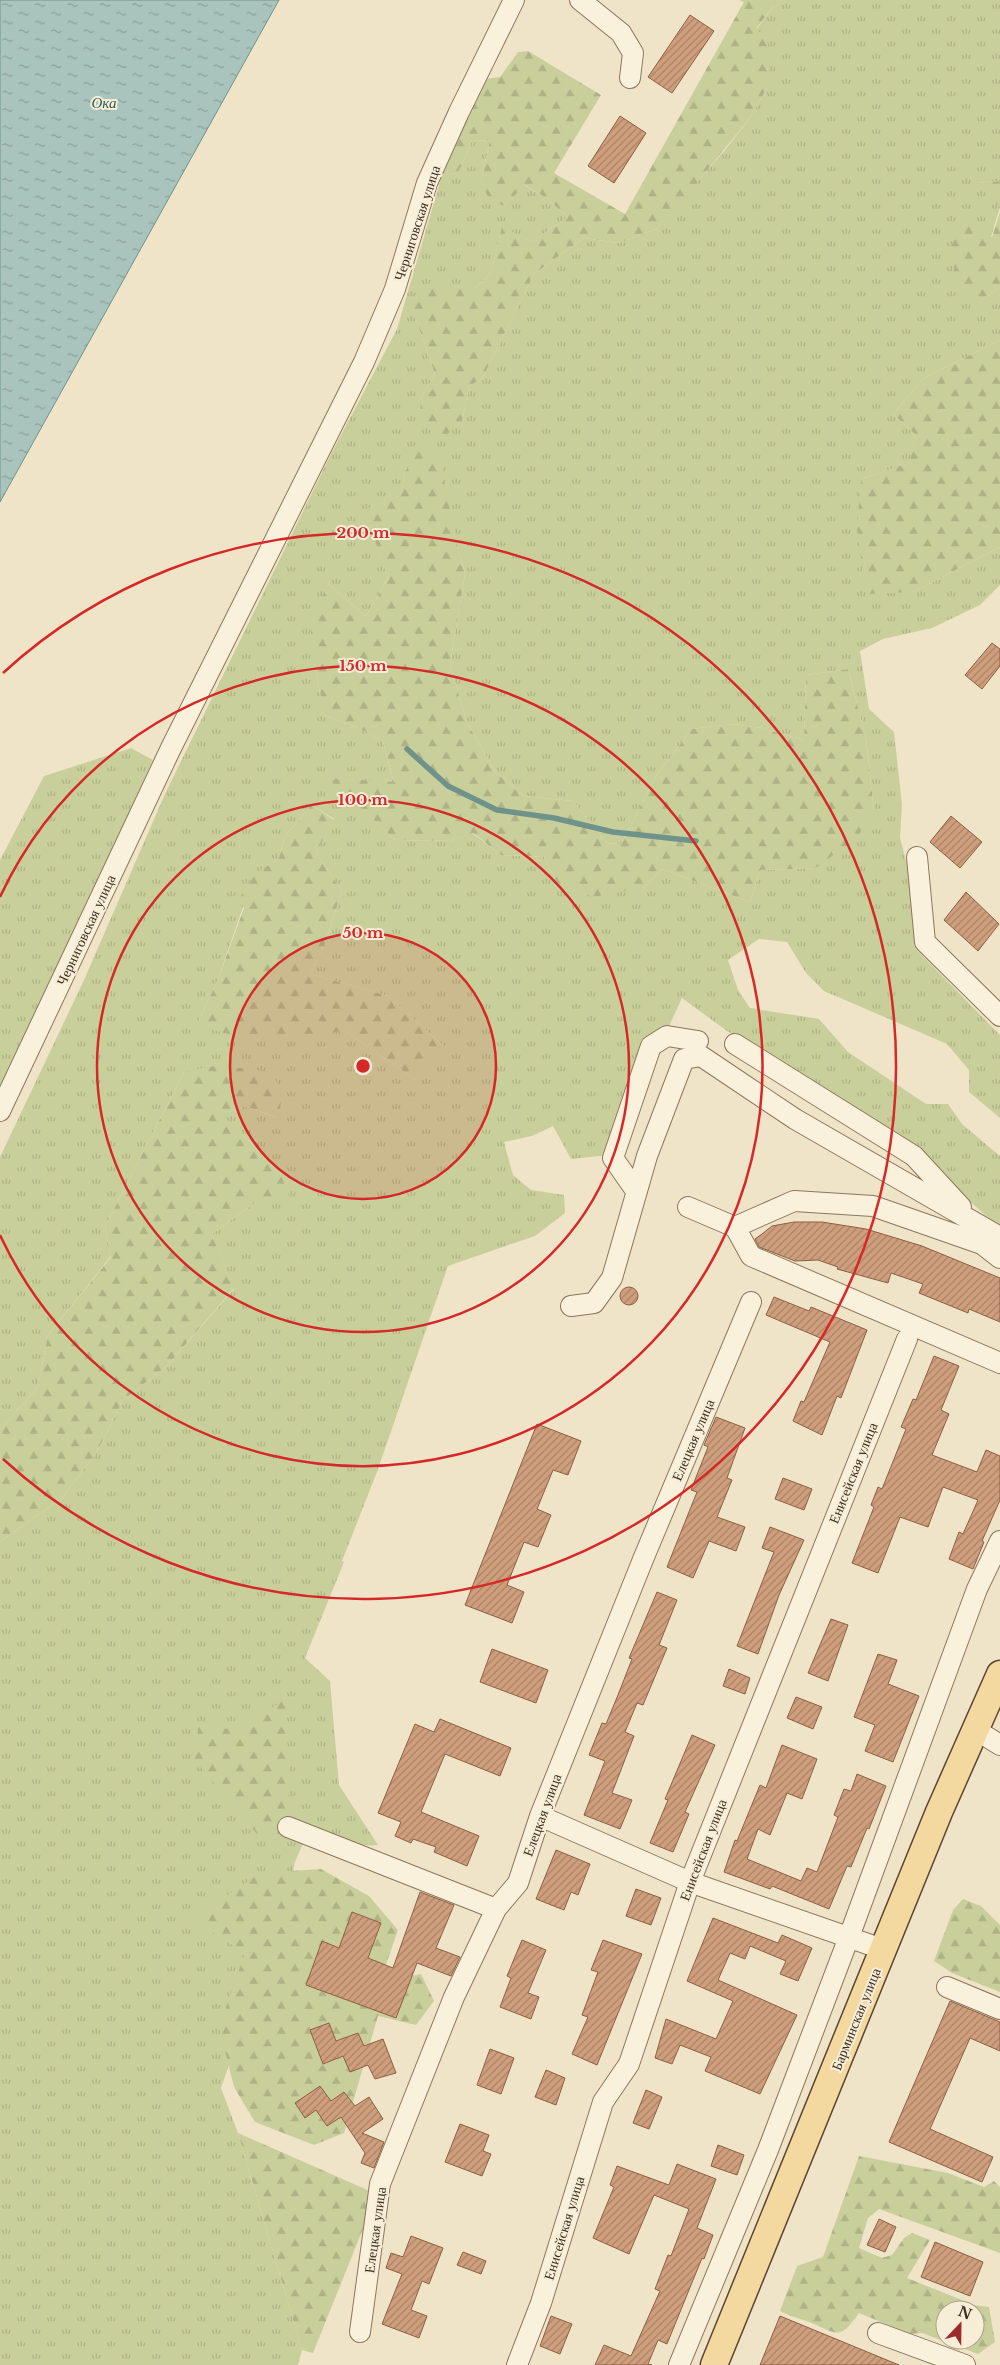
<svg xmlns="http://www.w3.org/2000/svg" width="1000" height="2365" viewBox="0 0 1000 2365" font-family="'Libre Baskerville',serif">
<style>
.grass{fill:url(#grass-tufts);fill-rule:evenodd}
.forest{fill:url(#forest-firs);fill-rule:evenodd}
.water{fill:url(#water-ripples);stroke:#6f938a}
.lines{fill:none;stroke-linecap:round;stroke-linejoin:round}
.stream{stroke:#6f938a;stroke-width:5.5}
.building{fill:url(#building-hatch);stroke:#8d5f41}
.minor-casing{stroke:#8d765c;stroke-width:22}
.major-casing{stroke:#5b4430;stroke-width:29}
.minor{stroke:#faf1dc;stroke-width:20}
.major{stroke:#f3d9a0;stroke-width:26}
.ring{fill:none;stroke:#d62828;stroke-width:2.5}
.labels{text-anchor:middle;stroke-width:4;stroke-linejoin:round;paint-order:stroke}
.street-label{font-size:14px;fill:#3d2e20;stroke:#f7eed8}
.water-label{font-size:15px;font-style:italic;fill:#2f5d5a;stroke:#f7eed8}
.centre{fill:#d62828;stroke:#f7eed8;stroke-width:2.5}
.ring-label{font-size:15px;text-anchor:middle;font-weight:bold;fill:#d62828;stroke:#f7eed8;stroke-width:4;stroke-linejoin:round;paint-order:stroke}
</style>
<defs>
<pattern id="grass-tufts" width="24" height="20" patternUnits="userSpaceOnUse" patternTransform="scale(1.25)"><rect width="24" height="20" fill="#c9cf9b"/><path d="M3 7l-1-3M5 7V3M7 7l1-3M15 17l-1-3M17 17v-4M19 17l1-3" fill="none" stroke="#aeb285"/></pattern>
<pattern id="forest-firs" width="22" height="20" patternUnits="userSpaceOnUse" patternTransform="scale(1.25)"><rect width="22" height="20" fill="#c9cf9b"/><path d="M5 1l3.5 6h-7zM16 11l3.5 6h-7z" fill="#aeb285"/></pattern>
<pattern id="water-ripples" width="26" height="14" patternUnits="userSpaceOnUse" patternTransform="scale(1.25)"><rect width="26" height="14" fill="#a9c4bc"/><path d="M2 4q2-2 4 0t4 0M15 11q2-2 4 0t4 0" fill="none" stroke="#8ba098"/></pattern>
<pattern id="building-hatch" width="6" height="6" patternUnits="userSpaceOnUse" patternTransform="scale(1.25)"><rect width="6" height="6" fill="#cf9f7d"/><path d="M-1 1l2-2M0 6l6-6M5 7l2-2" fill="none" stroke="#a98266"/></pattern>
</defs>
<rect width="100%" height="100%" fill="#f0e4c8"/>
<!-- grass -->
<path class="grass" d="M778,0h222v181l-22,2 22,24 -9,30 -12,65 21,-15v53l-76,38 -31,36 23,21 -6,28 -49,16 52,113 87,-45v38l-20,20 -48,23 -49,11 -23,12 9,58 25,23 8,72 -2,34 9,34 5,34 1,42 85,87v83l-31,-26v-22l-22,-26 -123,-53 -18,-18 -19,-31 -28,-3 -31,21 10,30 12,18 69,11 29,33 78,52h22l14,20 38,32v68l-15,-9 -76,-69 -182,-115 -45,-33 -72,157 -39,4 -18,-33 -21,10 -28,6 9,33 18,15 33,5 1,18 -30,23 -87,30 -71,206 -35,89 2,1 -39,96 25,23 9,104 39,60c-26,3 -46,-12 -70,-21l-3,15 -10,23 -8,36 -66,190 17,45 64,217 -4,15h-298v-823l62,-44 35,-46 26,-52 44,-34 67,-77 -22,-55 45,-33 24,-26 -34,-36 -26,-24 23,-9 34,12 -94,-46 -79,155 6,29 -63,79 -10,52 -38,43v-273l84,-177 81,-186 167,-342 65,-123 45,-154 16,-2 14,-32 18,-1 -9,42 23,24 20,-21 22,13 22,19 -36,25 -30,-15 -11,46 -17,16 -61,22 22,63 -15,26 42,22 7,-36 13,-7 52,-105 50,-36 35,5 37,-14 69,-79 24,-31 18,-31 -11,-58zM405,472l49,60 11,42 -15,90 17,59 28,48 29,25 49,5 34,42 14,1 35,-68 36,-47 41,-5 28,4 43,12 2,-65 42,-6 18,69 8,73 -59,57 -55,2 -10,32 -88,-33 -18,18 -87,-4 -13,-26 -43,-2 -29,-22 -22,8 -55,-1 -65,-62 64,5 -11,-41 -24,-14 -38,-14v-17l-7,-34 14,-79 38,32 22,-38 -23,-68 36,-15zM312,805l22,14 -18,34 26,38 -17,52 -14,31 77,22 58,52 -31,31 -70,-48 -44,3 -104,-9 21,-46 36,-103 25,-18 6,-22z
M131,748l22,12 -153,334v-234l44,-84z"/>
<!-- forest -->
<path class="forest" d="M739,0h39l-22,29 11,9 3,26 -3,24 -18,31 -67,82 -26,28 -37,14 -35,-5 -50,36 -52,105 -13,7 -7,36 -18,15 -22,-11 -2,-26 15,-26 -22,-63 7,-27 54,5 17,-16 11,-47 30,16 36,-25 -22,-19 -21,-13 -21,21 -15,-7 -8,-17 9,-42 -18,1 -14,32 -16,2 2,-19 42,-77 14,-2 18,-25 10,-1 73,44 -47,78 71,41 119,-212z
M1000,181v26l-23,-24z
M1000,212v75l-21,15 -21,-19 -9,-36 19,-24 24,14z
M1000,340v207l-87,45 -47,2 -9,-65 4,-50 48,-16 7,-28 -23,-21 31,-36z
M422,446l18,10 14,76 11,42 -15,90 17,59 28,48 29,25 49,5 34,42 14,1 35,-68 36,-47 41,-5 28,4 43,12 2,-65 42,-6 18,69 8,73 -18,28 -41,29 -55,2 -10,32 -88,-33 -18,18 -50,10 -37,-14 -13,-26 -43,-2 -28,-22 -23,8 -55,-1 -66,-62 65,4 -11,-40 -24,-14 -38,-14v-17l-7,-34 -4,-41 18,-38 38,32 22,-38 -24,-68 37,-15 4,-23z
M312,805l22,15 -18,33 26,38 -17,52 -14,31 77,22 59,53 -32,30 -70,-48 -94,10 -54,-16 21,-46 26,-71 -3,-12 13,-21 25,-17 6,-22z
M219,1065l51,7 12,18 -3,28 -35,-12 -22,9 25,24 34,36 9,24 -33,2 -45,33 22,54 -67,78 -44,34 -26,52 -35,46 -62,44v-112l38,-43 10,-52 63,-78 -6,-30 79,-155z
M285,1699l5,91 -12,46 -21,-2 -63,-75 5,-36 39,8z
M321,1869l48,27 29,34 -18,52 41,-8 13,27 -18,24 -38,-9 -34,117 -30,12 -59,-23 -21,-35 -15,-60 26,-74 -54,-34 70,-46z
M963,1899l18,7 19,19v67l-48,-19 -18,-12 19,-51z
M238,2133l134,59 3,7 -62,154 -11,-3z
M859,2156l89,17 36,14 10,-6 6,6v66l-121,-44 -11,9 -9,30 23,10 10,-3 12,-17 8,-5 18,7 -23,38 67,27 15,2 6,35 -17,12 -56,-21 -12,1 -51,-21c-18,25 -19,23 -45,11 -11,-5 -23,-7 -34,-13l17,-45 26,-9zM945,2310h30v30h-30z"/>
<!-- water -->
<path class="water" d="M0,0h279l-279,502z"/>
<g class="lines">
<!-- stream -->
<path class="stream" d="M407,749l41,37 49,24 57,8 59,14 83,9"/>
</g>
<!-- building -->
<path class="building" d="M690,15l24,16 -42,62 -24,-16z
M620,116l26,17 -32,50 -26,-17z
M992,643l8,6v17l-18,23 -17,-14z
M951,816l31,26 -22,26 -30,-26z
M966,892l33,32 -21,27 -34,-31z
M794,1222h28l44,7 56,17 78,32v44l-31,-13 -1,4 -49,-20 4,-9 -32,-11 -3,10 -51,-14 1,-2 -20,-7 -23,1 -36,-14 -4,-8 7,-5 10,-8z
M620 1296a9 9 0 1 1 18 0a9 9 0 1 1-18 0Z
M774,1297l35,14 2,-4 56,23 -26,68 -4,-2 -15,39 -29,-14 8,-20 3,1 26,-60 -64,-27z
M934,1356l25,10 -18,44 8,4 -17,41 45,17 9,-22 14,6v44l-18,41 2,1 -11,27 -24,-10 10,-27 4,2 15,-34 -35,-13 -15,40 -28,-10 -22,56 -26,-10 22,-56 -3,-2 7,-18 4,2 24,-60 -5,-2 12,-28 3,1z
M716,1417l29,11 -18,50 5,2 -15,37 28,10 -9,24 -27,-10 -16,37 -26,-11 30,-75 -6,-2 17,-43 -4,-2z
M537,1424l44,17 -13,34 -15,-5 -16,39 14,6 -13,32 -14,-5 -17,43 17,7 -12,31 -47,-18z
M783,1478l29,11 -8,21 -29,-11z
M770,1527l34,13 -25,55 -21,59 -21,-8 37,-94 -12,-4z
M657,1592l20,8 -18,45 8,3 -24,57 -6,-2 -12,29 9,4 -22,57 20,7 -12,29 -36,-14 21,-54 -16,-6 13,-32 4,1 12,-29 14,-36 -3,-1z
M831,1619l17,6 -20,56 -20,-8z
M492,1649l56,21 -12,33 -56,-21z
M878,1654l19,6 -9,24 31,12 -26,66 -28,-11 10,-26 -21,-8z
M729,1669l21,9 -5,16 -22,-8z
M796,1697l26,10 -9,22 -26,-11z
M440,1719l71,29 -11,28 -55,-22 -24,58 58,24 -12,30 -33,-14 2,-5 -23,-8 -2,4 -16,-7 6,-14 -23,-9 37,-89 19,8z
M692,1735l23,10 -30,67 4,2 -16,38 -23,-9 18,-43 -3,-1z
M782,1745l35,14 -15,40 -15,-6 -17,42 -12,-6 -11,30 54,22 6,-13 10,4 21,-55 -4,-2 10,-26 7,2 6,-17 29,12 -17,43 -2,-1 -16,39 -4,-1 -18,43 -57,-23 -2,3 -46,-17 11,-32 2,1 23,-56 6,3z
M556,1850l34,14 -12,31 -7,-3 -7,18 -28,-11z
M636,1889l25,9 -10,27 -25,-9z
M420,1892l34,13 -18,43 24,9 -9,19 -34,-13 -21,55 -90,-33 16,-44 17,7 13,-36 29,11 -13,35 25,10z
M713,1918l65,25 4,-8 30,13 -14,33 -18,-7 6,-13 -36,-15 -5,13 -15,-6 -12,27 79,35 -37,79 -55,-23 6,-14 -31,-12 -8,19 -17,-6 11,-39 50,20 17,-38 -46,-20z
M522,1940l24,10 -18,43 11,4 -8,22 -31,-12 11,-29 -4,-2z
M603,1940l39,14 -45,111 -25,-11 16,-37 -6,-2 16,-43 -7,-2z
M950,2001l50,21v29l-30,-13 -40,91 63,28 -11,25 -93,-40z
M329,2023l7,18 22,-8 6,13 19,-7 13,34 -21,6 -7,-14 -18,7 -7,-16 -20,8 -13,-34z
M490,2049l24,9 -13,36 -24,-9z
M546,2070l19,8 -9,27 -21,-8z
M320,2086l11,15 13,-9 11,14 14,-9 14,22 -21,14 22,9 -10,26 -13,-5 4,-10 -24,-36 -14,9 -11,-16 -11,8 -10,-15z
M646,2090l16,7 -13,32 -16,-6z
M460,2124l29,11 -6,16 8,3 -9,22 -37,-14z
M718,2145l26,10 -7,20 -26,-9z
M677,2164l39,15 -19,49 16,7 -9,24 -2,-1 -35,86 -9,-4 -10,24 4,1h-57l9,-20 27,11 29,-65 -5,-2 13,-34 3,1 18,-47 -35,-14 -25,59 -36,-16 21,-51 -4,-2 7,-19 52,19z
M879,2219l17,8 -11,25 -18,-7z
M411,2236l32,12 -14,36 -7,-3 -11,29 16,6 -8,22 -37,-14 20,-50 -16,-6 5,-15 12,4z
M935,2242l48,20 -13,34 -49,-19z
M463,2252l23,9 -5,13 -24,-9z
M551,2316l21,8 -12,30 -20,-8z
M780,2316l119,49h-139z"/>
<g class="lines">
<defs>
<path id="minor" d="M580,0l41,33 12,20 -3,25
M917,857l8,85 75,74
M735,1044l179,112 47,51
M0,1111l171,-363 193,-386 31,-73 32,-106 32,-71 55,-112
M636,1191l-23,-33 38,-112 16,-10 31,5
M688,1207l47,20
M1000,1258l-18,-14 -109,-38 -79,-5 -59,26 16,29 249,107
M571,1306l23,-3 18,-25 35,-122 37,-97 17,-3 94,63 205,118
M976,1730l24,15
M540,1816l150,66 195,68
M288,1827l208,82
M947,1987l53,22
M360,2332l20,-148 74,-187 42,-88 22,-26 22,-67 104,-259 107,-255
M878,2333l87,32
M517,2365l24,-62 62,-201 26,-38 61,-182 217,-543
M679,2365l89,-215 81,-213 128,-348 23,-48"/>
<path id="major" d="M714,2365l225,-553 61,-138"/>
</defs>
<!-- minor casing -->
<use href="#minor" class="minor-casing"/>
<!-- major casing -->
<use href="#major" class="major-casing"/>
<!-- minor -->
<use href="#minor" class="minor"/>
<!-- major -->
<use href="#major" class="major"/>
</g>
<!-- distance rings -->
<circle cx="363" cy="1066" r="133" fill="#d62828" fill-opacity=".12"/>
<g class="ring">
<circle cx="363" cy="1066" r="133"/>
<circle cx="363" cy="1066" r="266"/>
<path d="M0 897A400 400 0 1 1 0 1235"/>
<path d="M3 673A533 533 0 1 1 3 1459"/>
</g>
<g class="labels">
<!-- street labels -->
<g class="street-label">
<text transform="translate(417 223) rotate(-72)" y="5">Черниговская улица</text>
<text transform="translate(86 930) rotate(-65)" y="5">Черниговская улица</text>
<text transform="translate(693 1440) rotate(-67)" y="5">Елецкая улица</text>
<text transform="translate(853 1473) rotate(-68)" y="5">Енисейская улица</text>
<text transform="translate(542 1815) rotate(-70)" y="5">Елецкая улица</text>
<text transform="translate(703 1850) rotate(-69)" y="5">Енисейская улица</text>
<text transform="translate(856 2019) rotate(-68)" y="5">Барминская улица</text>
<text transform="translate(564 2228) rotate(-73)" y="5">Енисейская улица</text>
<text transform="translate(375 2230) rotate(-82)" y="5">Елецкая улица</text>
</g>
<!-- water labels -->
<g class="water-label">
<text x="104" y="108">Ока</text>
</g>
</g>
<circle cx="363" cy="1066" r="8" class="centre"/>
<g class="ring-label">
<text x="363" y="538">200 m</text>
<text x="363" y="671">150 m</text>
<text x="363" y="805">100 m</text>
<text x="363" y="938">50 m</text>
</g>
<!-- north arrow -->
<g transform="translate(960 2325) rotate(22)"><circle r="24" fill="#f7eed8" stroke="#ada18e"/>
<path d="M0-4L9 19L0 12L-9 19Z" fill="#9e2a2b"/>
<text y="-8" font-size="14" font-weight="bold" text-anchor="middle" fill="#3d2e20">N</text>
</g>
</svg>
